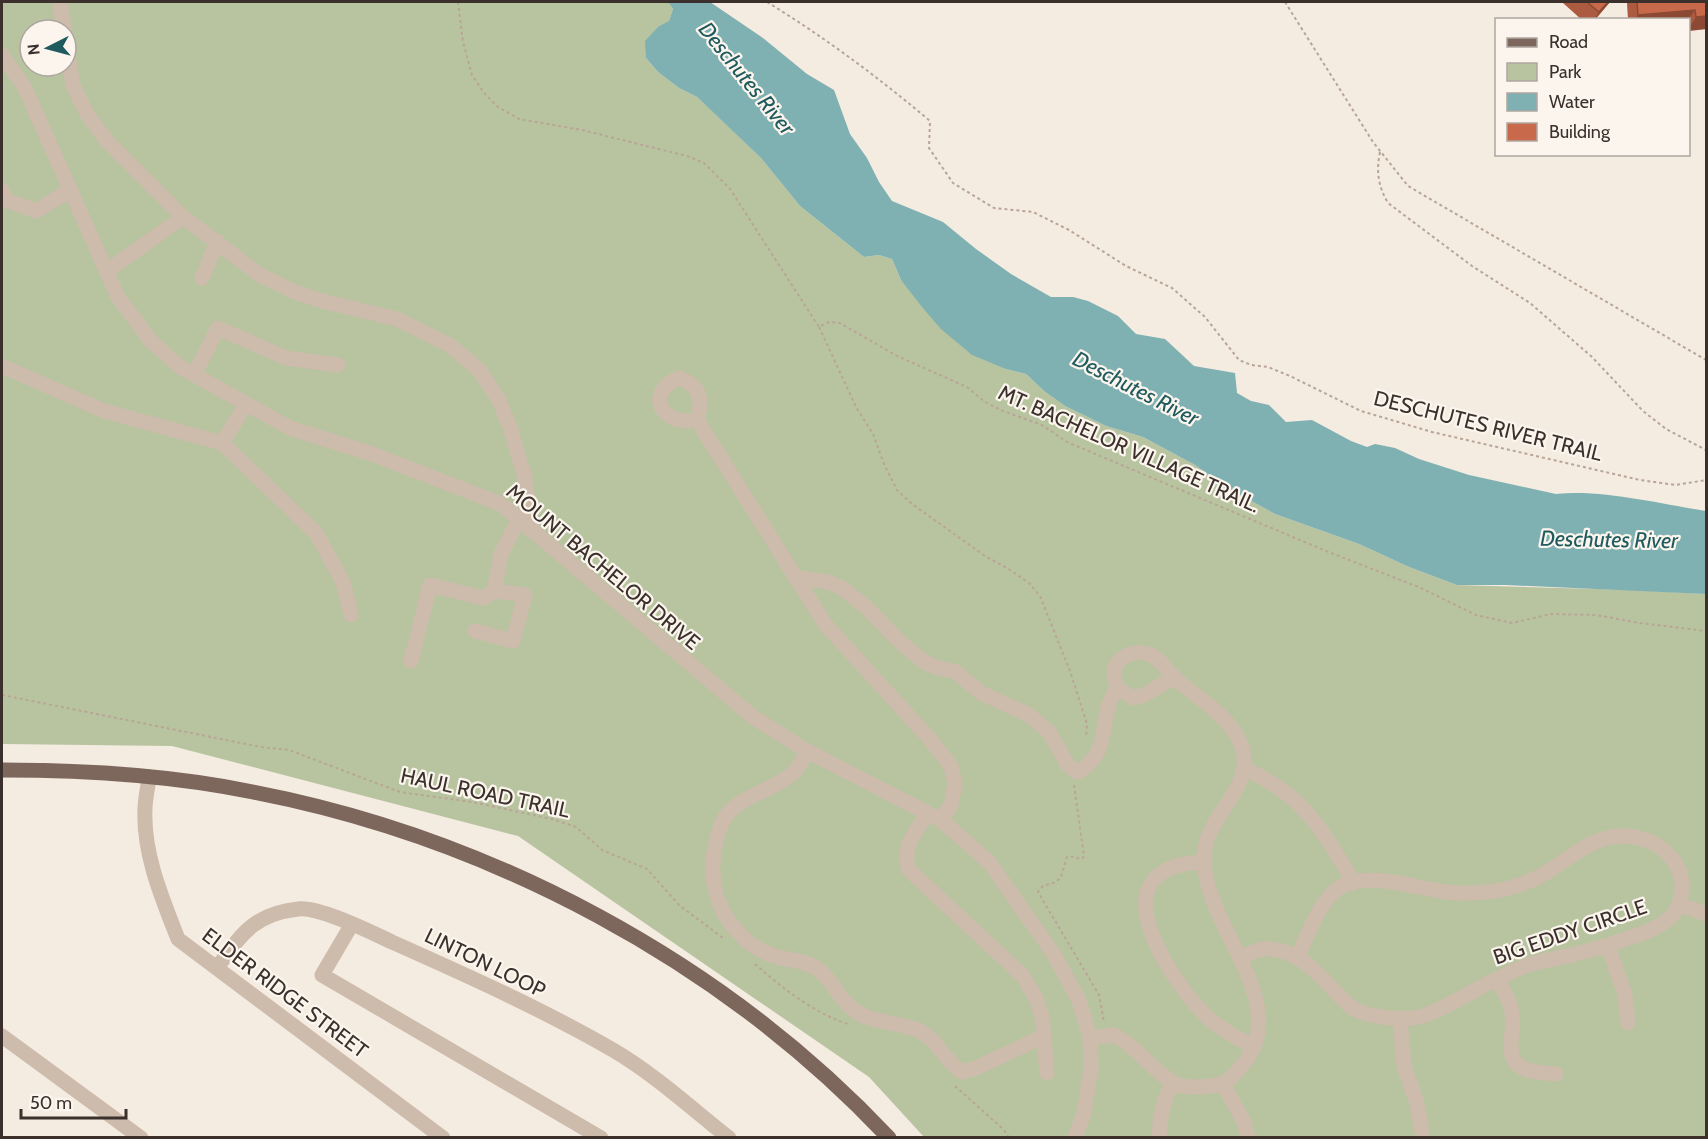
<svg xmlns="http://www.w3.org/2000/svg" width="1708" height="1139" viewBox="0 0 1708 1139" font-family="Cabin,sans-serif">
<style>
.green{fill:#b8c4a0;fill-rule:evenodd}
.water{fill:#7fb0b2}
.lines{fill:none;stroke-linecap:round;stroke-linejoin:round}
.path{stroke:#b9a596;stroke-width:2;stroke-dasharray:3 3;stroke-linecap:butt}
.minor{stroke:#cdbbac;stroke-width:15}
.major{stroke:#7d675c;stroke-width:15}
.wall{fill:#ac5a40}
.shaded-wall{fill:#8c4a34}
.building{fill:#c8694b;stroke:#8c4a34;stroke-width:1.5}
.labels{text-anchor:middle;stroke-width:4.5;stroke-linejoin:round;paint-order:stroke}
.street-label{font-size:21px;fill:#3b302b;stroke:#fbf5ee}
.water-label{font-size:22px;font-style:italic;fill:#1f5a5e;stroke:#fbf5ee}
</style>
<rect width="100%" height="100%" fill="#f4ebe1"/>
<!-- green -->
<path class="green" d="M2,2h666l5,7 -4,13 -10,4 -13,32 12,14 21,16 18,9 35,33 29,28 39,48 64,51 15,-2 13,4 9,21 105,89 20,5 18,17 21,15 41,20 37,11 52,28 31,22 49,27 84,30 50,23 48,18 177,5 72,4v543h-782l-55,-60 -351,-241 -346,-90 -170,-2zM30,30h36v36h-36z"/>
<!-- water -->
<path class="water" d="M668,2h42l53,36 44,36 27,16 16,44 17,24 12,24 13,19 51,21 33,27 35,25 40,23h22l15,4 30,15 18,18 29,5 29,27 41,7 2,20 14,8 18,4 17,17 26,-2 39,21 16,6 8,-3 20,4 24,11 50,16 87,19c46,-5 104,10 150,17v83l-200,-9h-49l-48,-18 -50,-23 -84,-30 -49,-27 -31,-22 -52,-28 -37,-11 -41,-20 -21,-15 -18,-17 -20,-5 -34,-14 -31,-26 -19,-22 -21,-27 -9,-21 -13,-4 -15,2 -64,-51 -39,-48 -64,-61 -18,-9 -21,-16 -12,-14 -1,-17 14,-15 10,-5 4,-12z"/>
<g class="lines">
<!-- path -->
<path class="path" d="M458,2l5,40 9,33 12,18 14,14 21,12 63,11 105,26 17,7 26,26 89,138 10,-5 11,1 57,33 70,31 18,15 18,9 39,14 25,17 259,109 95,37 55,27 36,8 39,-9 45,1 44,8 66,8
M767,2c57,35 111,75 163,119l-1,27 24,35 41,25 39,4 36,18 57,36 46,22 33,29 34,43 12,5 17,2 22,9 71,35 71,21 208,48 36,5 30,-5
M1285,2l88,140 35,44 298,174
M1380,152c-4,19 -2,34 8,51l84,63 58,37 62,54 51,54 23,18 40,21
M819,327l37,80 17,27 11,30 13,26 15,14 73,52 22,12 22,15 11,13 30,75 17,53 -1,14
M2,695l259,52 28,3 111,42 72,10 80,17 24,8 26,23 45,19 32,36 44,33
M1074,785l10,71 -2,3c-5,0 -9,-4 -15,-2l-6,20 -5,5 -13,4 -5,6 61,103 5,27
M755,964c27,24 59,49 93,60
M955,1086l49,44 5,8"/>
<!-- minor -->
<path class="minor" d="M60,2l4,28
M66,44l7,41 14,29 19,26 77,77 77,58 35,17 27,9 75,18 54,27 28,24 19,28 13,32 14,48 7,53
M2,55l22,31 94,211 33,44 29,26 110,61 82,26 129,50 252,213 54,34 134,69 48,42 64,91 26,47 11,38 1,30 -7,45 -9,25
M2,190l4,10 30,11 34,-21
M107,271l76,-54
M202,278l15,-37
M2,366l102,45 118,32
M194,375l24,-47 68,30 52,7
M246,404l-24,39 94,90 27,49 8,33
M697,420c-35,7 -54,-27 -18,-42 22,8 24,21 18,42l128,204 103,113 23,29 4,18 -4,21 -10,15
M794,577l34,5 14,6 24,19 33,34 24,20 12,6 21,5 25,21 48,22 20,17 19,33 9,7c7,-2 10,-7 15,-12 18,-20 7,-52 26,-71
M475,631l38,10 12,-46 -31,-4 7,-37 17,-33
M411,661l19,-76 53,13 11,-7
M807,751c-4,8 -8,17 -15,23 -19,17 -59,23 -70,49 -15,37 -13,80 17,110 4,4 8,9 13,12 7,5 17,9 25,12 10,3 21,3 31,7 24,9 27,33 47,47 17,12 45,11 65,20 19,10 25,31 42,41l14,-4 68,-32
M1245,769c59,26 77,61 109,114
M149,777c-1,11 -4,22 -4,32 -2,45 17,89 33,130l265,199
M928,813c-12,18 -27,35 -19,57l113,105 13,21 7,20 5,57
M1205,862c-110,3 -41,109 -1,152 14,14 33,24 50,33
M1679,904l27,10
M352,924l-30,51 279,163
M1608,946l17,49 3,28
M1240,958c7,-3 15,-8 23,-9 39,-3 62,35 87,57 7,6 23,10 33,11 12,3 31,2 43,-2 35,-14 66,-37 102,-50 14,-5 29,-6 43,-10 21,-5 41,-11 61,-18 13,-4 29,-11 39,-20 6,-6 9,-15 10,-22 6,-35 -25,-58 -57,-59 -32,-1 -56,24 -82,39 -12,7 -33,14 -47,16 -15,2 -34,3 -49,1 -31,-4 -76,-21 -106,-5 -20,12 -33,50 -43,71
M217,968c24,-33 36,-54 81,-59 20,-3 73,23 94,33 74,33 150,67 221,108 41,24 78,58 116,88
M1497,979c5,10 14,22 15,34 2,10 0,18 -1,28 -3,31 21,31 45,33
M1400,1018l4,48 13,37 5,30
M2,1036l139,102
M1090,1038l24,-3c24,11 46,46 68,51 12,2 35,1 45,-5 4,-2 7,-7 10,-10 64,-63 -34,-142 -33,-214 1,-46 59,-71 34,-119 -14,-26 -42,-41 -62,-59 -8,-7 -17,-22 -27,-25 -10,-3 -21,-1 -29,6 -9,8 -6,20 -2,29l16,9c16,-3 26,-15 41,-20
M1222,1083l21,37 5,18
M1160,1138c-2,-20 5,-38 12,-56"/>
<!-- major -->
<path class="major" d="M2,770c84,0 169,5 251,22 238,46 470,169 636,346"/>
</g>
<!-- wall -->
<path class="wall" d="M1564,2h46l-15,18h-13l-19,-17z
M1627,2h80l-18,29v-11h-61l-1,-17z"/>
<!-- shaded-wall -->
<path class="shaded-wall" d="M1608,2h2l-16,18 5,-8z
M1695,10l-7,10h-53l3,-5z
M1707,16v13l-18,2v-3l7,-11z"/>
<!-- building -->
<path class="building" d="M1587,2h21l-9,10z
M1637,2h70v14l-11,1 -1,-7 -57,5z"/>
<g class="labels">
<!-- street labels -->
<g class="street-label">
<text transform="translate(1488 426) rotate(14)" y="7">DESCHUTES RIVER TRAIL</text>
<text transform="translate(1129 449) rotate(24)" y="7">MT. BACHELOR VILLAGE TRAIL.</text>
<text transform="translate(603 567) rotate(40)" y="7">MOUNT BACHELOR DRIVE</text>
<text transform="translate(485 793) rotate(12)" y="7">HAUL ROAD TRAIL</text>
<text transform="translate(1570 932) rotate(-19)" y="7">BIG EDDY CIRCLE</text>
<text transform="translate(485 963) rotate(26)" y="7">LINTON LOOP</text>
<text transform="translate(285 993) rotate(37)" y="7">ELDER RIDGE STREET</text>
</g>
<!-- water labels -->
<g class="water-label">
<text transform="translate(747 78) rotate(51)" y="8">Deschutes River</text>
<text transform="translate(1136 388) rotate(27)" y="8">Deschutes River</text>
<text transform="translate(1609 539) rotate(1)" y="8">Deschutes River</text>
</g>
</g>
<!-- border -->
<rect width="1708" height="1139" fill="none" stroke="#3b302b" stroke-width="6"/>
<!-- legend -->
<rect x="1495" y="18" width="195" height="138" fill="#fbf5ee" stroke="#aea6a0" stroke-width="1.5"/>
<rect x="1507" y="38" width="30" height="9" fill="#7d675c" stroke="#aea6a0" stroke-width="1.5"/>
<text x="1549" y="48" font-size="18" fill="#3b302b">Road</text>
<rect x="1507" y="63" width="30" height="18" fill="#b8c4a0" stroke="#aea6a0" stroke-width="1.5"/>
<text x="1549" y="78" font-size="18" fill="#3b302b">Park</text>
<rect x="1507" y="93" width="30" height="18" fill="#7fb0b2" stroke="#aea6a0" stroke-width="1.5"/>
<text x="1549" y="108" font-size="18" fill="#3b302b">Water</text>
<rect x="1507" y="123" width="30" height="18" fill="#c8694b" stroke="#aea6a0" stroke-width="1.5"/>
<text x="1549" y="138" font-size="18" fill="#3b302b">Building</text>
<!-- north arrow -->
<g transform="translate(48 48) rotate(264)"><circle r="28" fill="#fbf5ee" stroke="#aea6a0" stroke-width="1.5"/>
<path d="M0-4.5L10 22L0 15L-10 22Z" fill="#1f5a5e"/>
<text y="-9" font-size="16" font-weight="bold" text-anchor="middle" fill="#3b302b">N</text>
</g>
<!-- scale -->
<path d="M21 1109v9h105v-9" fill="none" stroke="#3b302b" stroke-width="3"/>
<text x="30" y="1109" font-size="18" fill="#3b302b" stroke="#fbf5ee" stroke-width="4.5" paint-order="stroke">50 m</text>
</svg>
